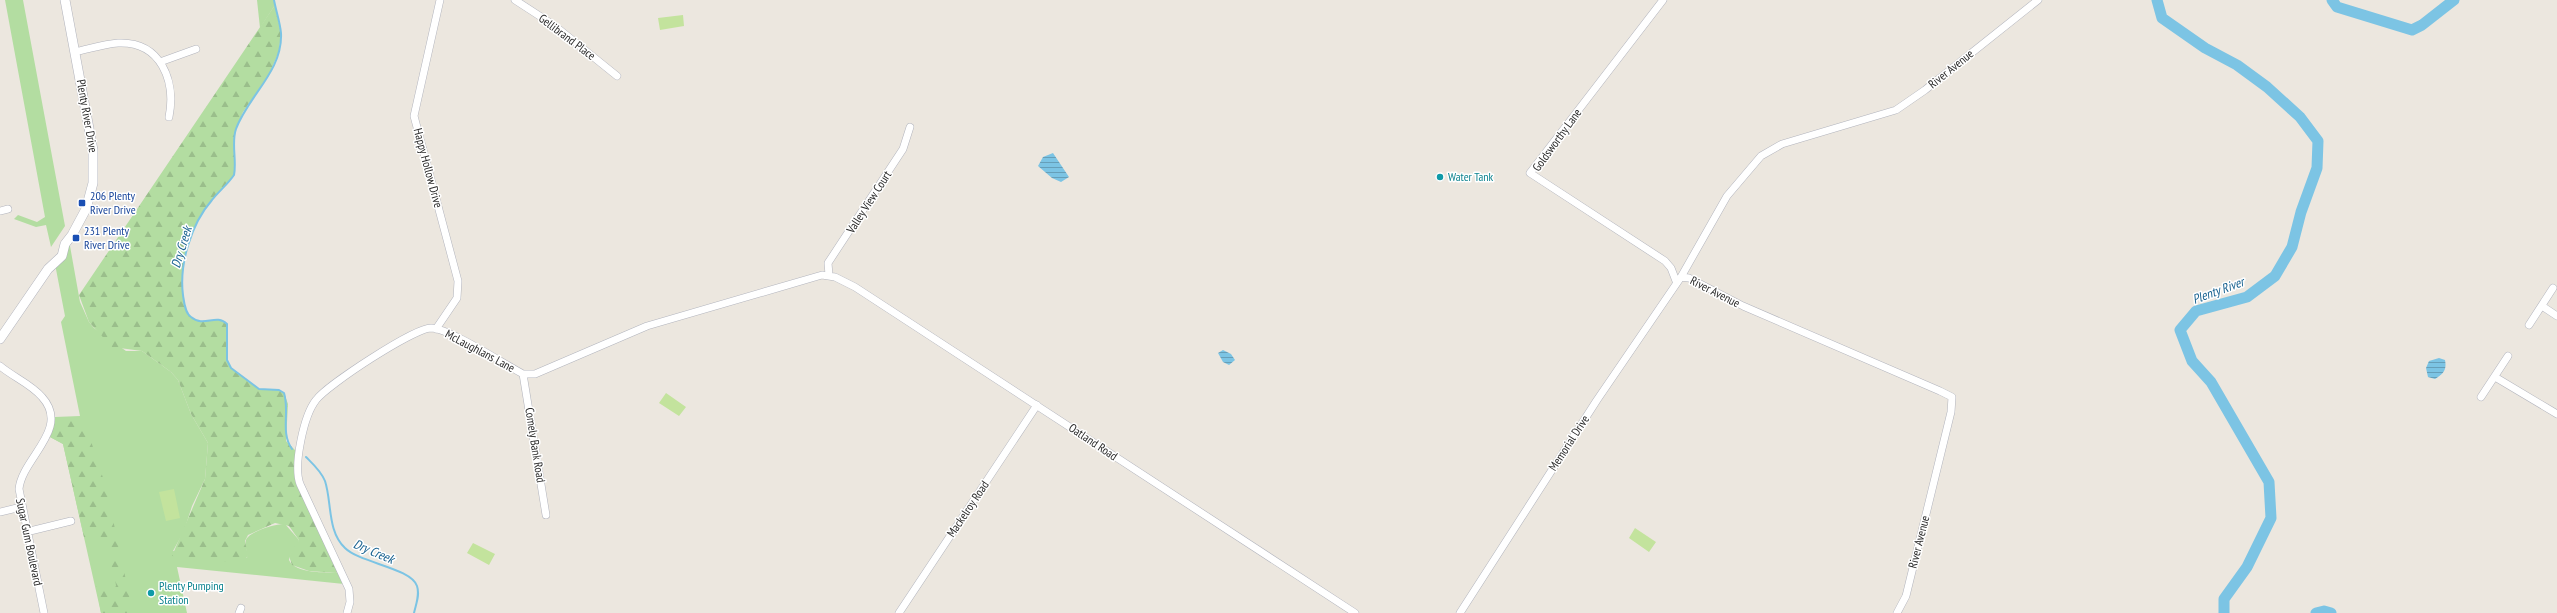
<svg xmlns="http://www.w3.org/2000/svg" width="2557" height="613" viewBox="0 0 2557 613" font-family="'PT Sans Narrow',sans-serif">
<style>
.grass{fill:#b3dda1}
.forest{fill:url(#forest-firs)}
.pitch{fill:#c3e39d}
.water{fill:url(#water-rules)}
.lines{fill:none;stroke-linecap:round;stroke-linejoin:round}
.stream{stroke:#7cc4e4;stroke-width:2}
.river{stroke:#7cc4e4;stroke-width:11}
.minor-casing{stroke:#b2b4bd;stroke-width:8}
.tertiary-casing{stroke:#b2b4bd;stroke-width:10}
.minor{stroke:#fff;stroke-width:7}
.tertiary{stroke:#fff;stroke-width:9}
.culture-dot{fill:#0f9aa8;stroke:#fff;stroke-width:1.5}
.transit-dot{fill:#1a4fb4;stroke:#fff;stroke-width:1.5}
.labels{text-anchor:middle;stroke-width:3;stroke-linejoin:round;paint-order:stroke}
.street-label{font-size:12px;fill:#2b2b2b;stroke:#fff}
.culture-label{font-size:12px;fill:#0d838f;stroke:#fff;text-anchor:start}
.transit-label{font-size:12px;fill:#164399;stroke:#fff;text-anchor:start}
.water-label{font-size:13px;font-style:italic;fill:#1a6391;stroke:#fff}
</style>
<defs>
<pattern id="forest-firs" width="22" height="20" patternUnits="userSpaceOnUse"><rect width="22" height="20" fill="#b3dda1"/><path d="M5 1l3.5 6h-7zM16 11l3.5 6h-7z" fill="#9abe8b"/></pattern>
<pattern id="water-rules" width="6" height="5" patternUnits="userSpaceOnUse"><rect width="6" height="5" fill="#7cc4e4"/><path d="M0 2.5h6" fill="none" stroke="#669fb9"/></pattern>
</defs>
<rect width="100%" height="100%" fill="#ece7df"/>
<!-- grass -->
<path class="grass" d="M5,0h18l42,226 -14,21 -5,-22 -10,2 -22,-8 4,-4 19,7 8,-5z
M257,0h17l1,5 -15,23z
M67,245l3,1 10,56 9,20 5,6 32,23h16l29,21 7,8 13,34 17,29 -3,36 -13,27 -8,25 -11,20 74,7c1,-6 -3,-12 -1,-18 2,-8 31,-17 39,-16l14,16c-1,9 -9,11 -10,20 6,14 37,12 50,13l5,11 -167,-17 10,46h-86l-38,-169 -13,-7 5,-20 25,-1 -19,-94 4,-6 -10,-52z"/>
<!-- forest -->
<path class="forest" d="M275,5l6,28 -2,18 -10,24 -26,37 -8,19 -1,44c-6,9 -15,16 -22,25 -21,24 -33,64 -29,95 1,7 2,18 8,22 13,11 25,-4 36,7v36l4,8 28,21 20,1 5,3 4,11 -2,37 11,11 -1,26 42,94 -2,1 -27,-2 -17,-6 -3,-9 10,-16 -10,-14 -14,-3 -27,12 -3,6 3,15 -6,7 -70,-7 33,-77 3,-36 -17,-29 -13,-34 -7,-8 -29,-21 -30,-4 -23,-25 -10,-27z
M55,417l22,2 10,10 19,58 27,126h-32l-5,-28 6,-3 10,9 4,-5c0,-9 -10,-39 -16,-45 -5,-4 -10,-3 -16,-4l-21,-93 -13,-7z"/>
<!-- pitch -->
<path class="pitch" d="M683,15l1,11 -24,4 -2,-12z
M666,393l20,14 -7,9 -20,-13z
M174,489l6,29 -14,3 -7,-29z
M1635,528l21,14 -7,10 -20,-14z
M473,543l22,11 -6,11 -22,-12z"/>
<!-- water -->
<path class="water" d="M1053,153l16,24 -8,5 -9,-4 -14,-12 5,-9z
M1223,350l8,4 4,6 -6,5 -6,-3 -5,-9z
M2439,358l6,2c2,10 -2,14 -10,19l-7,-2 -2,-9 3,-7z"/>
<g class="lines">
<!-- stream -->
<path class="stream" d="M274,0c2,11 6,22 7,33 2,38 -33,63 -45,96 -5,14 1,31 -2,46 -6,9 -15,16 -22,25 -21,24 -33,64 -29,95 1,7 2,18 8,22 13,11 25,-4 36,7v36l4,8 28,21 20,1 5,3c6,19 -4,39 8,56
M306,457c7,7 15,14 19,24 7,21 2,50 20,67 15,15 66,20 72,38 3,9 -1,18 -3,27"/>
<!-- river -->
<path class="river" d="M2157,0l5,18 43,30 32,17 30,22 33,30 18,24 -1,27 -16,44 -9,35 -17,29 -28,21 -51,14 -16,19 12,31 19,21 58,100 2,36 -24,49 -23,32v14
M2332,0l5,7 75,23 10,-5 32,-25
M2316,613l8,-2 7,2"/>
<defs>
<path id="minor" d="M515,0l40,26 62,50
M1663,0l-133,173 135,88 6,7 5,13
M75,52c14,-3 29,-8 43,-9 43,-2 58,38 51,74
M160,62l36,-13
M0,211l8,-2
M829,275l-1,-12 75,-114 7,-22
M1681,277l8,1 54,28 197,85 12,6 -1,15 -45,184 -9,17
M2542,306l15,10
M2529,325l24,-37
M436,329l21,-31 1,-17 -44,-165 26,-116
M0,366c13,11 31,18 42,31 29,32 -20,61 -23,92l25,124
M523,374l23,141
M2495,377l62,37
M2481,397l27,-41
M0,512l21,-5
M26,532l45,-11
M239,613l2,-5
M347,613l3,-11 -1,-13 -49,-105c-7,-19 4,-69 16,-84 11,-15 98,-72 115,-72 20,1 71,35 92,46h12l112,-48 175,-51 13,2 20,10 500,326
M899,613l138,-208
M1460,613l137,-213 84,-123 46,-81 34,-40 21,-12 114,-34 29,-20 113,-90"/>
<path id="tertiary" d="M0,339l48,-70 14,-13 3,-12 7,-9 14,-26 7,-26v-33l-28,-150"/>
</defs>
<!-- minor casing -->
<use href="#minor" class="minor-casing"/>
<!-- tertiary casing -->
<use href="#tertiary" class="tertiary-casing"/>
<!-- minor -->
<use href="#minor" class="minor"/>
<!-- tertiary -->
<use href="#tertiary" class="tertiary"/>
</g>
<!-- markers -->
<g class="culture-dot">
<circle cx="1440" cy="177" r="4"/>
<circle cx="151" cy="593" r="4"/>
</g>
<g class="transit-dot">
<rect x="78" y="199" width="8" height="8" rx="2"/>
<rect x="72" y="234" width="8" height="8" rx="2"/>
</g>
<g class="labels">
<!-- street labels -->
<g class="street-label">
<text transform="translate(567 37) rotate(37)" y="4">Gellibrand Place</text>
<text transform="translate(1951 69) rotate(-39)" y="4">River Avenue</text>
<text transform="translate(87 116) rotate(80)" y="4">Plenty River Drive</text>
<text transform="translate(1557 140) rotate(-54)" y="4">Goldsworthy Lane</text>
<text transform="translate(428 168) rotate(75)" y="4">Happy Hollow Drive</text>
<text transform="translate(869 202) rotate(-57)" y="4">Valley View Court</text>
<text transform="translate(1715 292) rotate(27)" y="4">River Avenue</text>
<text transform="translate(480 351) rotate(28)" y="4">McLaughlans Lane</text>
<text transform="translate(1093 442) rotate(34)" y="4">Oatland Road</text>
<text transform="translate(1569 443) rotate(-57)" y="4">Memorial Drive</text>
<text transform="translate(535 445) rotate(81)" y="4">Comely Bank Road</text>
<text transform="translate(968 509) rotate(-56)" y="4">Mackelroy Road</text>
<text transform="translate(29 542) rotate(78)" y="4">Sugar Gum Boulevard</text>
<text transform="translate(1919 542) rotate(-76)" y="4">River Avenue</text>
</g>
<!-- culture labels -->
<g class="culture-label">
<text x="1448" y="181">Water Tank</text>
<text x="159" y="590">Plenty Pumping<tspan x="159" dy="14">Station</tspan></text>
</g>
<!-- transit labels -->
<g class="transit-label">
<text x="90" y="200">206 Plenty<tspan x="90" dy="14">River Drive</tspan></text>
<text x="84" y="235">231 Plenty<tspan x="84" dy="14">River Drive</tspan></text>
</g>
<!-- water labels -->
<g class="water-label">
<text transform="translate(181 247) rotate(-73)" y="5">Dry Creek</text>
<text transform="translate(2218 290) rotate(-20)" y="5">Plenty River</text>
<text transform="translate(374 551) rotate(23)" y="5">Dry Creek</text>
</g>
</g>
</svg>
